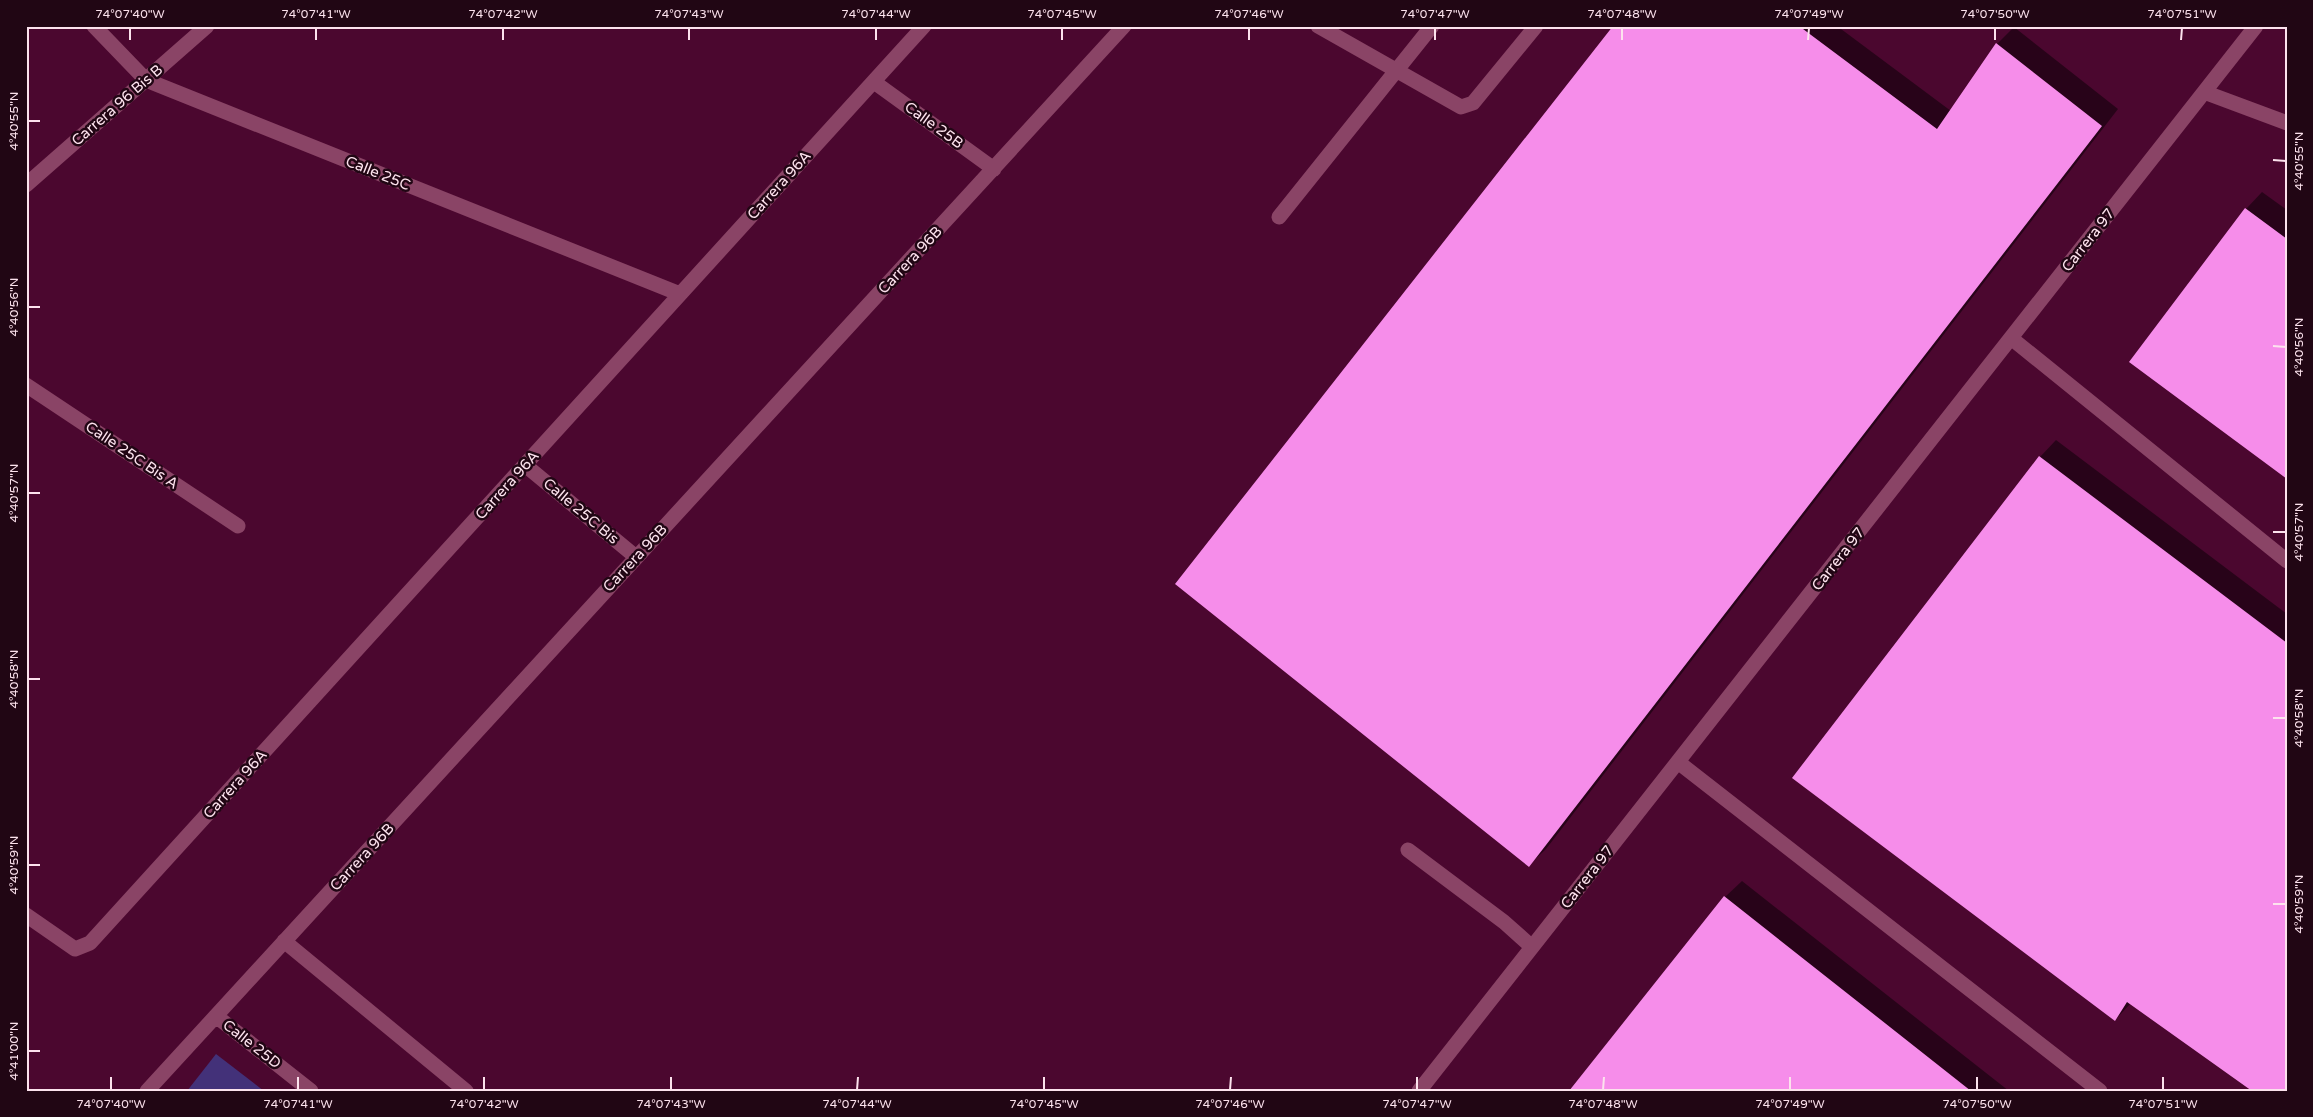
<svg xmlns="http://www.w3.org/2000/svg" width="2313" height="1117" viewBox="0 0 2313 1117" font-family="'Varela Round',sans-serif">
<style>
.green{fill:#433179}
.shadow{fill:#0007}
.building{fill:#f68dea}
.lines{fill:none;stroke-linecap:round;stroke-linejoin:round}
.minor{stroke:#8a4466;stroke-width:15}
.ticks{fill:none;stroke:#fce2ed;stroke-width:2}
.labels{text-anchor:middle;stroke-width:5;stroke-linejoin:round;paint-order:stroke}
.street-label{font-size:15px;fill:#fce2ed;stroke:#210614}
.neatline{fill:none;stroke:#fce2ed;stroke-width:2}
.ticks-label{font-size:12px;text-anchor:middle;fill:#fce2ed}
</style>
<rect width="100%" height="100%" fill="#4b072f"/>
<!-- green -->
<path class="green" d="M216,1054l48,37h-77z"/>
<!-- shadow -->
<path class="shadow" d="M1615,26h222l114,85 46,-67 17,-17 104,82 -572,740 -17,16z
M2262,192l25,18v268l-41,-269z
M2056,440l231,174v477l-156,-88 -16,17 -75,-563z
M1742,881l267,210h-438l154,-194z"/>
<!-- building -->
<path class="building" d="M1613,26h186l138,103 59,-86 106,83 -573,741 -354,-283z
M2245,208l42,31v240l-158,-117z
M2039,456l248,187v448h-35l-125,-89 -12,19 -323,-243z
M1724,896l247,195h-402z"/>
<g class="lines">
<!-- minor -->
<path class="minor" d="M94,26l52,54 534,214
M1318,26l143,81 12,-4 63,-77
M874,82l120,87
M2204,92l83,31
M26,185l181,-159
M1279,217l153,-191
M2011,338l276,223
M26,385l212,141
M525,465l111,92
M1678,762l422,329
M1408,850l96,72 28,25
M26,915l49,34 15,-6 834,-917
M284,941l182,150
M216,1016l95,75
M147,1091l977,-1065
M1419,1091l837,-1065"/>
</g>
<!-- ticks -->
<path class="ticks" d="M130,40v-12M316,40v-12M503,40v-12M689,40v-12M876,40v-12M1062,40v-12M1249,40v-12M1435,40v-12M1622,40v-12M1808,40l1,-12M1995,40v-12M2181,40l1,-12M28,121h12M2273,160l13,1M28,307h12M2273,346l13,1M28,493h12M2273,532h13M28,679h12M2273,718h13M28,865h12M2273,904h13M28,1051h12M111,1090v-13M298,1090v-13M484,1090v-13M671,1090v-13M857,1090l1,-13M1044,1090v-13M1230,1090l1,-13M1417,1090v-13M1603,1090l1,-13M1790,1090v-13M1977,1090v-13M2163,1090v-13"/>
<g class="labels">
<!-- street labels -->
<g class="street-label">
<text transform="translate(117 105) rotate(-41)" y="5">Carrera 96 Bis B</text>
<text transform="translate(934 125) rotate(36)" y="5">Calle 25B</text>
<text transform="translate(378 173) rotate(22)" y="5">Calle 25C</text>
<text transform="translate(779 185) rotate(-48)" y="5">Carrera 96A</text>
<text transform="translate(2088 240) rotate(-52)" y="5">Carrera 97</text>
<text transform="translate(910 260) rotate(-47)" y="5">Carrera 96B</text>
<text transform="translate(132 455) rotate(34)" y="5">Calle 25C Bis A</text>
<text transform="translate(507 485) rotate(-48)" y="5">Carrera 96A</text>
<text transform="translate(581 511) rotate(40)" y="5">Calle 25C Bis</text>
<text transform="translate(635 558) rotate(-47)" y="5">Carrera 96B</text>
<text transform="translate(1838 559) rotate(-52)" y="5">Carrera 97</text>
<text transform="translate(235 784) rotate(-48)" y="5">Carrera 96A</text>
<text transform="translate(362 857) rotate(-47)" y="5">Carrera 96B</text>
<text transform="translate(1587 877) rotate(-52)" y="5">Carrera 97</text>
<text transform="translate(252 1044) rotate(38)" y="5">Calle 25D</text>
</g>
</g>
<!-- border -->
<rect width="2313" height="1117" fill="none" stroke="#210614" stroke-width="55"/>
<rect x="28" y="28" width="2258" height="1062" class="neatline"/>
<g class="ticks-label">
<text x="130" y="18">74°07'40"W</text>
<text x="316" y="18">74°07'41"W</text>
<text x="503" y="18">74°07'42"W</text>
<text x="689" y="18">74°07'43"W</text>
<text x="876" y="18">74°07'44"W</text>
<text x="1062" y="18">74°07'45"W</text>
<text x="1249" y="18">74°07'46"W</text>
<text x="1435" y="18">74°07'47"W</text>
<text x="1622" y="18">74°07'48"W</text>
<text x="1809" y="18">74°07'49"W</text>
<text x="1995" y="18">74°07'50"W</text>
<text x="2182" y="18">74°07'51"W</text>
<text transform="translate(14 121) rotate(-90)" y="4">4°40'55"N</text>
<text transform="translate(2299 161) rotate(-90)" y="4">4°40'55"N</text>
<text transform="translate(14 307) rotate(-90)" y="4">4°40'56"N</text>
<text transform="translate(2299 347) rotate(-90)" y="4">4°40'56"N</text>
<text transform="translate(14 493) rotate(-90)" y="4">4°40'57"N</text>
<text transform="translate(2299 532) rotate(-90)" y="4">4°40'57"N</text>
<text transform="translate(14 679) rotate(-90)" y="4">4°40'58"N</text>
<text transform="translate(2299 718) rotate(-90)" y="4">4°40'58"N</text>
<text transform="translate(14 865) rotate(-90)" y="4">4°40'59"N</text>
<text transform="translate(2299 904) rotate(-90)" y="4">4°40'59"N</text>
<text transform="translate(14 1051) rotate(-90)" y="4">4°41'00"N</text>
<text x="111" y="1108">74°07'40"W</text>
<text x="298" y="1108">74°07'41"W</text>
<text x="484" y="1108">74°07'42"W</text>
<text x="671" y="1108">74°07'43"W</text>
<text x="857" y="1108">74°07'44"W</text>
<text x="1044" y="1108">74°07'45"W</text>
<text x="1230" y="1108">74°07'46"W</text>
<text x="1417" y="1108">74°07'47"W</text>
<text x="1603" y="1108">74°07'48"W</text>
<text x="1790" y="1108">74°07'49"W</text>
<text x="1977" y="1108">74°07'50"W</text>
<text x="2163" y="1108">74°07'51"W</text>
</g>
</svg>
